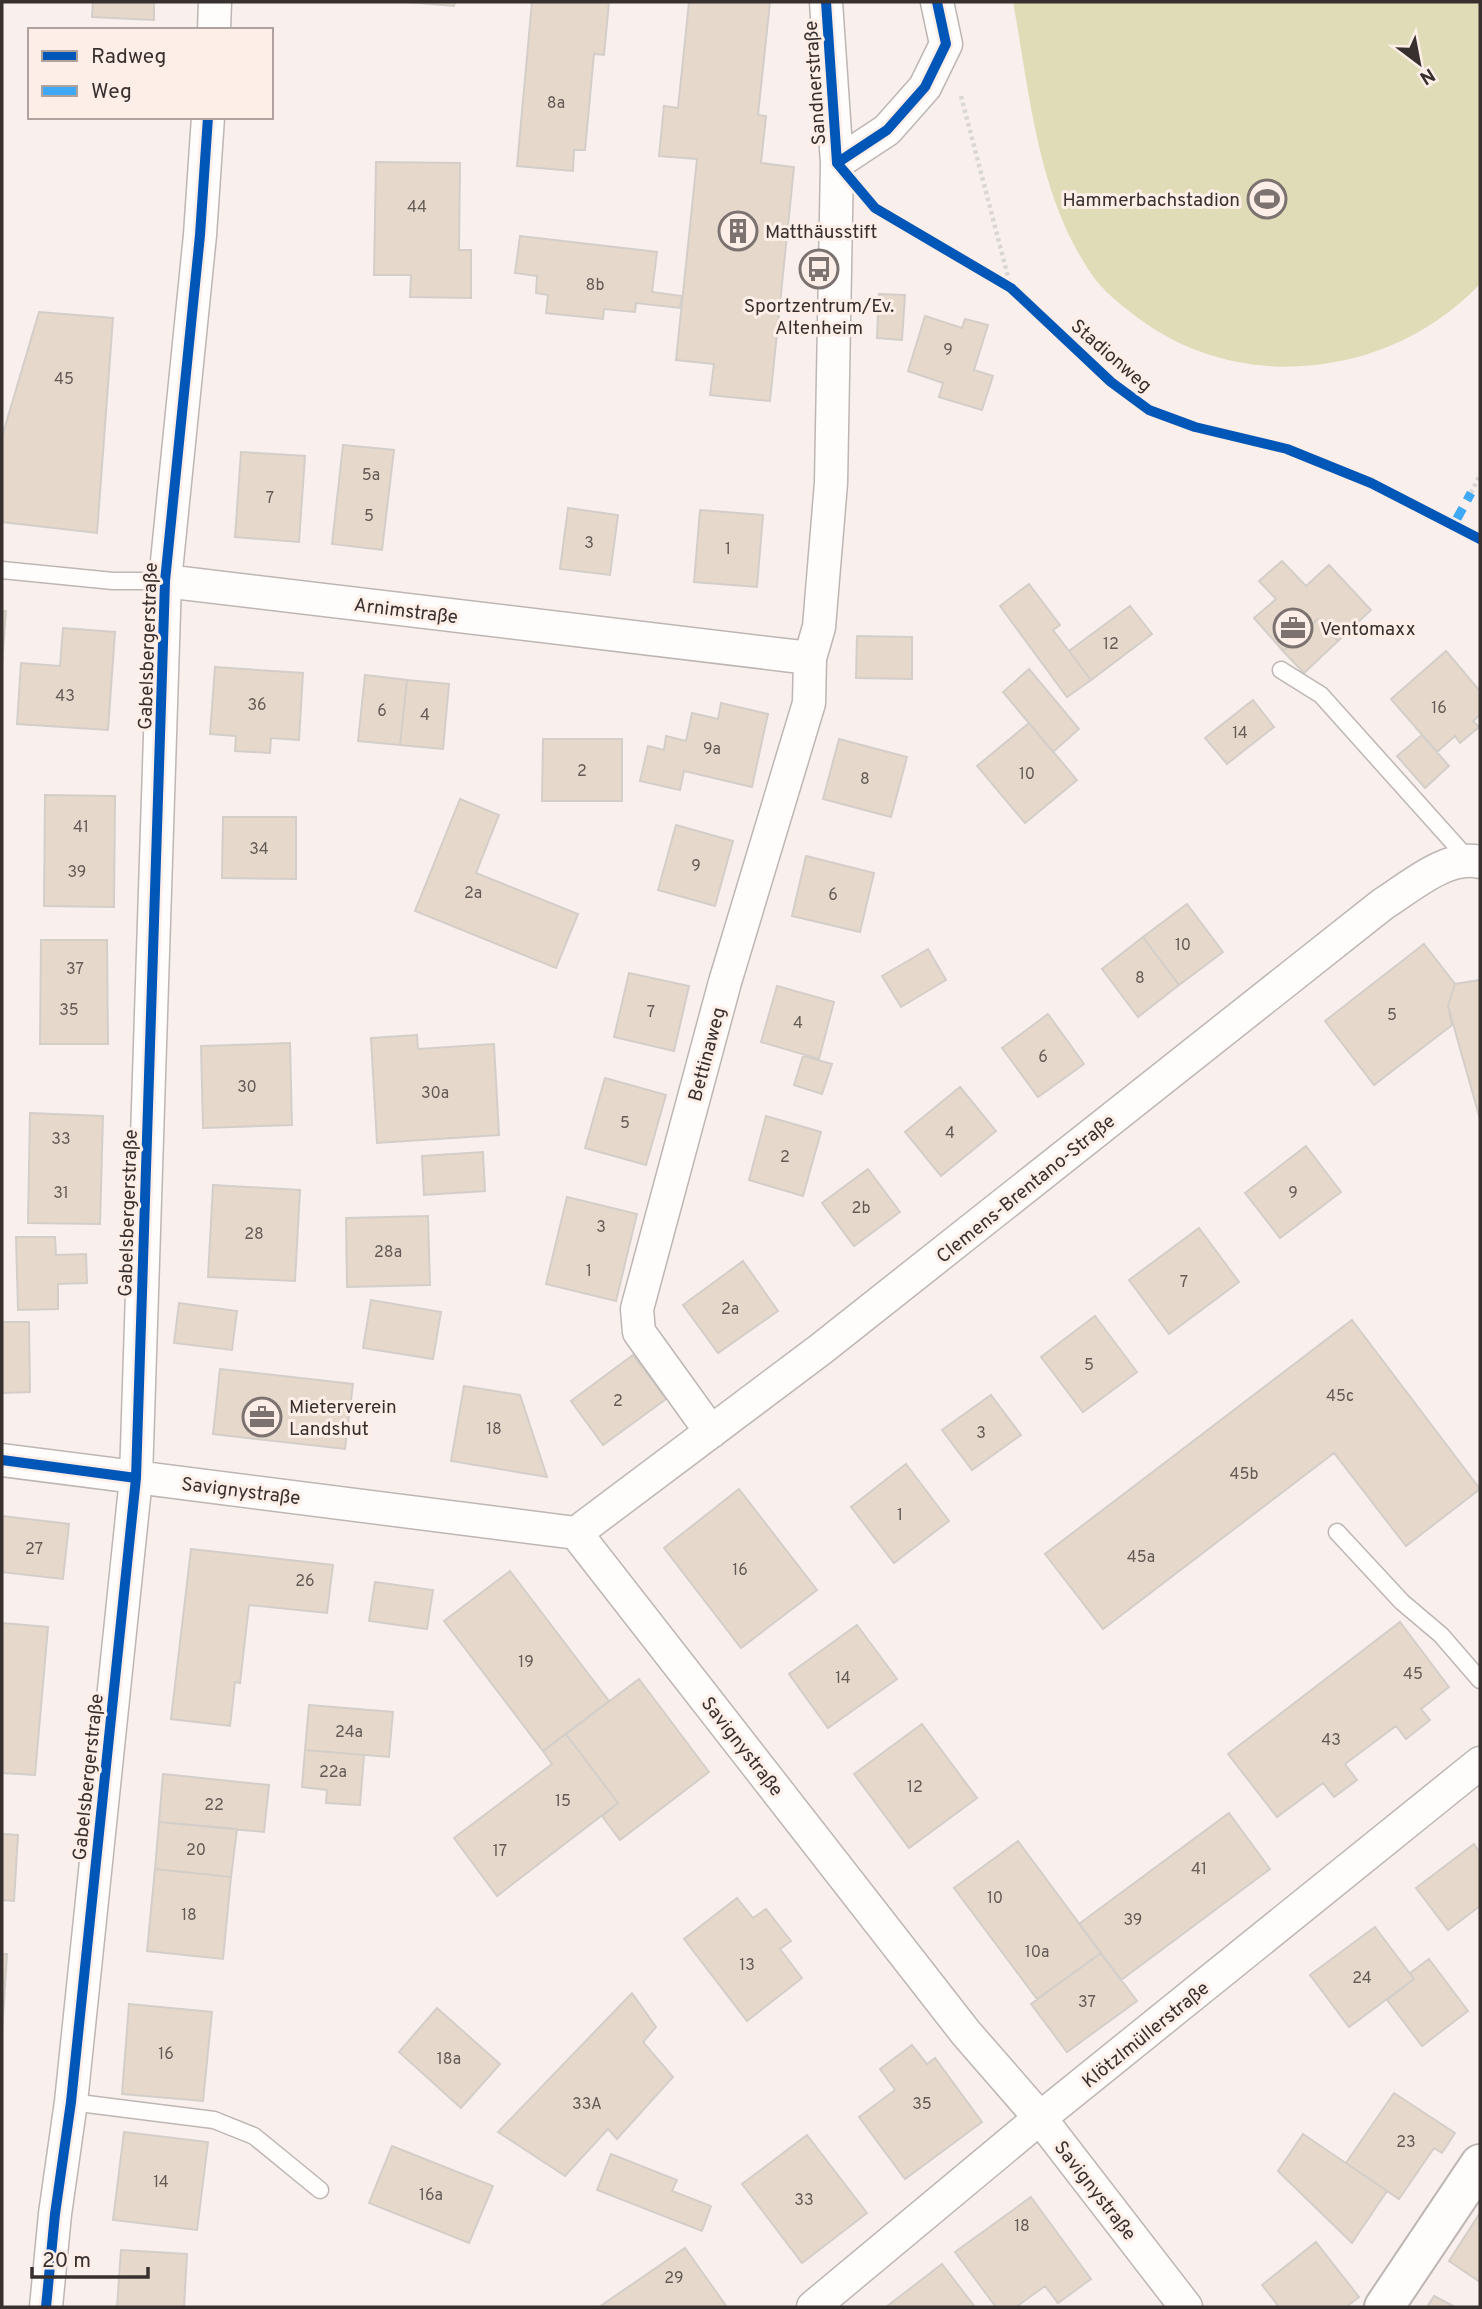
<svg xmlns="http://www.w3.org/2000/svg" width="1482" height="2309" viewBox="0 0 1482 2309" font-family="Overpass,sans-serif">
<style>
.green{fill:#e0dcb8}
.building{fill:#e6d9cc;stroke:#d4cec9;stroke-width:2}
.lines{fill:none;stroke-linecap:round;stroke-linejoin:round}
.service-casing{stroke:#beb6b3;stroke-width:19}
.minor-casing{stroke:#beb6b3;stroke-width:35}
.tertiary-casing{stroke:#beb6b3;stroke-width:42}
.path{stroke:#d9d6d5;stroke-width:4.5;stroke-dasharray:3.5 3.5;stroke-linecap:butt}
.service{stroke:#fefdfc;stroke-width:16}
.minor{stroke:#fefdfc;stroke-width:32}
.tertiary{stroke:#fefdfc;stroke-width:38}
.quiet{stroke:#3fa9f5;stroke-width:9;stroke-dasharray:18 9;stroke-linecap:butt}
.cycleway-casing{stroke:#feeee8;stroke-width:15}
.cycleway{stroke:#0057b8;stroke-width:10}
.labels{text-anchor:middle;stroke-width:6;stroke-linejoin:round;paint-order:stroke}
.number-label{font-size:16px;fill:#645a56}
.street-label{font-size:19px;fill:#38302e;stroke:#feeee8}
.poi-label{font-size:19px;fill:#38302e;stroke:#feeee8;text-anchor:start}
</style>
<rect width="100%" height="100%" fill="#f9f0ed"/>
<!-- green -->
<path class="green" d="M1013,2h467v282c-88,93 -238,112 -342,34 -16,-12 -35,-27 -46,-43 -55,-80 -62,-181 -79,-273z"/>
<!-- building -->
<path class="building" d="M93,2h61v18l-62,-3z
M406,2h49l-1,4z
M532,2h77l-5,53 -10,-1 -9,96h-11l-1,21 -56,-5z
M689,2h81l-12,113 8,1 -5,47 33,4 -24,234 -60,-6 4,-31 -38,-4 21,-201 -38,-3 5,-50 14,2z
M376,162l84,1 -1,87h12v48l-61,-1 1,-22h-37z
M520,236l137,16 -5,40 30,4 -2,12 -44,-5 -1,9 -31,-3 -1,10 -57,-6 2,-18 -12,-2 1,-17 -22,-3z
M879,294l26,1 -3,45 -25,-2z
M39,312l74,6 -16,215 -95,-11v-85z
M925,316l37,12 3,-9 23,6 -14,45 19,6 -11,34 -43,-13 4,-14 -35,-12z
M343,445l51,5 -12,100 -50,-6z
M241,452l64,4 -6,86 -64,-5z
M568,508l50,7 -8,60 -50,-6z
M700,510l63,5 -6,72 -63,-5z
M1282,561l24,25 23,-21 42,45 -33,31 -20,-22 -35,32 -29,-33 22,-19 -17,-18z
M1029,584l31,41 -7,5 38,50 -24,17 -67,-91z
M1130,606l22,28 -61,46 -22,-29z
M2,611h4l-4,54z
M1318,619l20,22 -34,32 -21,-22z
M63,628l52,4 -7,98 -91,-6 4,-61 39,3z
M857,636l55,1v42l-56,-1z
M1446,651l34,40v24l-7,6 6,6 -19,16 -5,-7 -18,16 -46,-53z
M215,667l88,6 -4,67 -28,-2 -1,15 -35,-2 1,-15 -26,-2z
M1029,669l50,60 -26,23 -50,-60z
M365,675l42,5 -7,65 -42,-4z
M407,680l42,4 -6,65 -43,-4z
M1253,700l21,27 -47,37 -22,-26z
M721,703l47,11 -16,73 -68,-16 -4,19 -40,-9 8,-35 16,4 2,-14 20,5 6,-28 26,6z
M1029,723l48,57 -52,43 -48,-57z
M1422,735l27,31 -24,22 -28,-32z
M543,739h79v62h-80z
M839,739l68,18 -16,60 -68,-18z
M45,795l70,1 -1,111 -70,-1z
M460,799l39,16 -23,58 102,41 -22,54 -141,-57z
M223,817h73v62l-74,-1z
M676,825l57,16 -18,65 -57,-16z
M806,856l68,17 -14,59 -68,-16z
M1187,904l36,48 -44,33 -36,-48z
M1143,937l36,48 -41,32 -36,-48z
M41,940h66l1,104h-68z
M1424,944l31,40 -7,22 4,19 -78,60 -49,-64z
M928,949l18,31 -45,27 -19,-31z
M629,973l60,13 -15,65 -60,-14z
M1480,980v139l-32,-113 7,-22z
M777,986l57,16 -15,57 -58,-17z
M1048,1014l36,50 -46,33 -36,-49z
M417,1035l1,14 76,-5 5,91 -122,8 -6,-105z
M290,1043l2,82 -89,3 -2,-82z
M803,1056l29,8 -10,30 -28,-9z
M605,1078l61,17 -20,70 -61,-17z
M960,1087l36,44 -55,45 -36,-44z
M30,1113l73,3 -3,108 -72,-1z
M766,1116l55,16 -18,64 -54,-16z
M1306,1146l35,46 -61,46 -35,-45z
M483,1152l2,39 -61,4 -2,-39z
M868,1169l32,43 -46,34 -32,-43z
M213,1185l87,5 -5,91 -87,-4z
M567,1197l70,17 -21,87 -70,-17z
M428,1216l2,69 -83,2 -1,-69z
M1199,1228l40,54 -70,52 -40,-54z
M16,1237h39l1,18 30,-1 1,29 -29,1v25l-40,1z
M743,1261l35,50 -60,42 -35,-48z
M371,1300l70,12 -8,47 -70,-11z
M179,1303l58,8 -5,39 -58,-7z
M1095,1316l42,56 -54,40 -42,-55z
M1352,1320l128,169 -74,57 -72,-93 -231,176 -58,-75z
M2,1322h27l1,70 -28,1z
M633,1355l33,44 -63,46 -32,-44z
M220,1369l133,15 -8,65 -132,-15z
M464,1386l56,9 27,82 -96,-16z
M991,1395l30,40 -49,35 -30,-40z
M906,1464l43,57 -55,42 -43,-56z
M739,1489l78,101 -76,58 -77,-100z
M2,1516l67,8 -6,55 -61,-7z
M191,1549l142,16 -6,48 -78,-8 -9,78 -5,-1 -5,44 -59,-7z
M510,1571l99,130 -66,50 -99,-130z
M375,1582l58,8 -6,39 -58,-8z
M1400,1622l49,65 -28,22 9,11 -24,19 -10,-13 -51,38 12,16 -23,17 -11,-14 -46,34 -49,-63z
M2,1623l46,4 -13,148 -33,-2z
M857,1625l40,54 -69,49 -39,-54z
M639,1679l70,93 -89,68 -18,-24 16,-13 -52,-69z
M309,1705l84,7 -4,45 -84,-7z
M922,1724l55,74 -68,50 -55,-74z
M566,1734l52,69 -121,93 -43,-58 98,-74 -9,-13z
M305,1750l59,5 -4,50 -34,-2 1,-13 -25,-3z
M163,1774l106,11 -5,47 -105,-10z
M1229,1813l41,56 -149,111 -42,-56z
M159,1822l78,7 -6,48 -76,-8z
M2,1834l16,1 -4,66 -12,-1z
M1018,1841l83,112 -64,46 -83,-111z
M1474,1844l6,9v53l-32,24 -32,-42z
M155,1869l76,8 -8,82 -76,-8z
M737,1898l16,20 13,-9 25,32 -11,8 22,29 -55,43 -63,-82z
M1375,1927l39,52 -65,48 -39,-52z
M1101,1953l36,48 -70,51 -36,-48z
M2,1954h5l-5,78z
M1429,1959l39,52 -46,35 -35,-46 27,-21 -4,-6z
M632,1993l24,34 -13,15 30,35 -56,62 -9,-10 -43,47 -67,-44z
M129,2004l83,8 -9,89 -81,-7z
M437,2008l63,56 -39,44 -62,-56z
M912,2045l15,19 8,-6 47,64 -77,57 -46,-62 36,-27 -15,-21z
M1394,2093l61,40 -13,20 -8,-5 -35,51 -53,-36z
M124,2132l84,10 -11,88 -84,-10z
M1303,2134l84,57 -35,52 -74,-72z
M807,2135l60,78 -65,50 -60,-79z
M392,2146l101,40 -24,57 -100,-40z
M611,2154l66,26 -5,11 39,15 -9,25 -105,-41z
M1031,2197l60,82 -33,24 -13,-17 -29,21h-20l-41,-55z
M1480,2213v69l-31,-21z
M1316,2242l43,55 -13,10h-67l-17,-22z
M685,2248l42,59h-128z
M121,2250l66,4 -3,53h-67z
M942,2264l33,43h-89z
M1434,2296l21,11h-28z"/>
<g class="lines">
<defs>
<path id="service" d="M2,570l111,11h52
M1281,670l40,25 147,164
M1337,1532l65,70 39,33 39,45
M71,2102l143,18 40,16 66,54"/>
<path id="minor" d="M214,30l1,-28
M837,163l50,-33 38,-43 21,-43 -9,-42
M165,581l645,77
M711,1432l-72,-100 -2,-23 88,-327 84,-279 1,-45 9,-31 12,-144 6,-320 -11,-161
M2,1460l574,73 390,500 74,85 146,189
M576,1533l245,-184 562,-445c27,-17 64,-50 97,-42
M46,2307l9,-93 16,-112 65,-624 29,-897 35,-346 8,-118
M813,2307l227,-189 440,-355"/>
<path id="tertiary" d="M1384,2307l96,-143"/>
</defs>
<!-- service casing -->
<use href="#service" class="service-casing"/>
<!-- minor casing -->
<use href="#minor" class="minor-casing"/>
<!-- tertiary casing -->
<use href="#tertiary" class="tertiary-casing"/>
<!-- path -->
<path class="path" d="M961,96l50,192
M1471,493l9,-18"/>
<!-- service -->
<use href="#service" class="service"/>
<!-- minor -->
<use href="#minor" class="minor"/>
<!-- tertiary -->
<use href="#tertiary" class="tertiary"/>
<!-- quiet -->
<path class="quiet" d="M1454,524l17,-31"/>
<defs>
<path id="cycleway" d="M826,2l11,161
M837,163l38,45 136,80 100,94 38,28 46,17 92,22 84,34 109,56
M837,163l50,-33 38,-43 21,-43 -9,-42
M2,1460l134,18
M46,2307l9,-93 16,-112 65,-624 29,-897 35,-346 8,-118"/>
</defs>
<!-- cycleway casing -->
<use href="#cycleway" class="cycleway-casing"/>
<!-- cycleway -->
<use href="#cycleway" class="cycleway"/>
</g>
<!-- icons -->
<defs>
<symbol id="stadium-ring" viewBox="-11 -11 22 22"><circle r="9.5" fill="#feeee8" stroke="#7c7371" stroke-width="1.5"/><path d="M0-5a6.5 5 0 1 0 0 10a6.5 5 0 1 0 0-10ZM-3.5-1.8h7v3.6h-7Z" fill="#7c7371"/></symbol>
<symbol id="building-ring" viewBox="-11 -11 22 22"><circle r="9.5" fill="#feeee8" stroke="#7c7371" stroke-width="1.5"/><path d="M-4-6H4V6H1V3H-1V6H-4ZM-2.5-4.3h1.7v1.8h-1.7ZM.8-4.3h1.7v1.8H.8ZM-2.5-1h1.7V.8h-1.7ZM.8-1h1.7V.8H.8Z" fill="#7c7371"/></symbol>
<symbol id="bus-ring" viewBox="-11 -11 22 22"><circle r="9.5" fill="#feeee8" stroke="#7c7371" stroke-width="1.5"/><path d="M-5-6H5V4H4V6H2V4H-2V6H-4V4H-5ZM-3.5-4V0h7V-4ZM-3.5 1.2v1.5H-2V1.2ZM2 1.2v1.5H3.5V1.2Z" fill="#7c7371"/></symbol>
<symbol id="office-ring" viewBox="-11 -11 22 22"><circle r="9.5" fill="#feeee8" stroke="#7c7371" stroke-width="1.5"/><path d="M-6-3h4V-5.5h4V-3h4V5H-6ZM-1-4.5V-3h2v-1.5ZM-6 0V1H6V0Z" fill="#7c7371"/></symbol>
</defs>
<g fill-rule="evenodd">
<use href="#stadium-ring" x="1245" y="177" width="44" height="44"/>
<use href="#building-ring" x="716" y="209" width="44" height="44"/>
<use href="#bus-ring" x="797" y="247" width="44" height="44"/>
<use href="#office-ring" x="1271" y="606" width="44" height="44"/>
<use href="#office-ring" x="240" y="1395" width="44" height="44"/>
</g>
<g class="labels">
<!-- number labels -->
<g class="number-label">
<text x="556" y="108">8a</text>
<text x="417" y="212">44</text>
<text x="595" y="290">8b</text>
<text x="948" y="355">9</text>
<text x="64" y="384">45</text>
<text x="371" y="480">5a</text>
<text x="270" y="503">7</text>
<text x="369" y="521">5</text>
<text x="589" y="548">3</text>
<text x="728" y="554">1</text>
<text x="1111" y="649">12</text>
<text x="65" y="701">43</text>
<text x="257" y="710">36</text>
<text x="1439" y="713">16</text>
<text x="382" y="716">6</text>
<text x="425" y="720">4</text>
<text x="1240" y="738">14</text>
<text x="712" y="754">9a</text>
<text x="582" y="776">2</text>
<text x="1027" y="779">10</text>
<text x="865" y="784">8</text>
<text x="81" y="832">41</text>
<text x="259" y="854">34</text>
<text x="696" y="871">9</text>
<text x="77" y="877">39</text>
<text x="473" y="898">2a</text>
<text x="833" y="900">6</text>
<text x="1183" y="950">10</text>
<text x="75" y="974">37</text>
<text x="1140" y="983">8</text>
<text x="69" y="1015">35</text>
<text x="651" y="1017">7</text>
<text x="1392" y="1020">5</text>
<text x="798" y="1028">4</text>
<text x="1043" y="1062">6</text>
<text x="247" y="1092">30</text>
<text x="435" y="1098">30a</text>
<text x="625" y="1128">5</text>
<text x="950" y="1138">4</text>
<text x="61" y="1144">33</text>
<text x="785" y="1162">2</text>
<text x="61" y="1198">31</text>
<text x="1293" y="1198">9</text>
<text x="861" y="1213">2b</text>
<text x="601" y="1232">3</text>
<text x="254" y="1239">28</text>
<text x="388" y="1257">28a</text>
<text x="589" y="1276">1</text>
<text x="1184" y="1287">7</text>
<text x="730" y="1314">2a</text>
<text x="1089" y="1370">5</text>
<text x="1340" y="1401">45c</text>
<text x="618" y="1406">2</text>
<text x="494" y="1434">18</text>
<text x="981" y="1438">3</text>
<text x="1244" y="1479">45b</text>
<text x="900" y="1520">1</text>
<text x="34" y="1554">27</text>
<text x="1141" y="1562">45a</text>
<text x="740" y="1575">16</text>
<text x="305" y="1586">26</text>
<text x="526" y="1667">19</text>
<text x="1413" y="1679">45</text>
<text x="843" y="1683">14</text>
<text x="349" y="1737">24a</text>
<text x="1331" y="1745">43</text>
<text x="333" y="1777">22a</text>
<text x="915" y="1792">12</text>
<text x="563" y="1806">15</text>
<text x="214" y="1810">22</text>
<text x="196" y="1855">20</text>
<text x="500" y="1856">17</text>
<text x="1199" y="1874">41</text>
<text x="995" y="1903">10</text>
<text x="189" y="1920">18</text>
<text x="1133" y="1925">39</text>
<text x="1037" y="1957">10a</text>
<text x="747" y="1970">13</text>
<text x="1362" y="1983">24</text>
<text x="1087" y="2007">37</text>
<text x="166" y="2059">16</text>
<text x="449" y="2064">18a</text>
<text x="587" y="2109">33A</text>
<text x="922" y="2109">35</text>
<text x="1406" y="2147">23</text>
<text x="161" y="2187">14</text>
<text x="431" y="2200">16a</text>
<text x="804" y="2205">33</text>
<text x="1022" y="2231">18</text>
<text x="674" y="2283">29</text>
</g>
<!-- street labels -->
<g class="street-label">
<text transform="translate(814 83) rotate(-94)" y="7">Sandnerstraße</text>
<text transform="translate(1112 355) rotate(41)" y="7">Stadionweg</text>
<text transform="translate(406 610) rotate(7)" y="7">Arnimstraße</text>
<text transform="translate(147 646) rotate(-88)" y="7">Gabelsbergerstraße</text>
<text transform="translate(706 1054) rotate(-75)" y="7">Bettinaweg</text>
<text transform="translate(1025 1188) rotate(-39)" y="7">Clemens-Brentano-Straße</text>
<text transform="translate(127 1213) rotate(-88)" y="7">Gabelsbergerstraße</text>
<text transform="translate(241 1490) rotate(7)" y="7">Savignystraße</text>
<text transform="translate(743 1746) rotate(52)" y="7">Savignystraße</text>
<text transform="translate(87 1777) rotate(-84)" y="7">Gabelsbergerstraße</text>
<text transform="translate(1145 2034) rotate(-39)" y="7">Klötzlmüllerstraße</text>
<text transform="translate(1096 2190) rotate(52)" y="7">Savignystraße</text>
</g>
<!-- poi labels -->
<g class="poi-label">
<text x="1240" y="206" text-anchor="end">Hammerbachstadion</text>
<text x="765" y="238">Matthäusstift</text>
<text x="819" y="312" text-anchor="middle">Sportzentrum/Ev.<tspan x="819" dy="22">Altenheim</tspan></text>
<text x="1320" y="635">Ventomaxx</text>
<text x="289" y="1413">Mieterverein<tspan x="289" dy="22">Landshut</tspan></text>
</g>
</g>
<!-- border -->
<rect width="1482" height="2309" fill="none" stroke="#38302e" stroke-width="7"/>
<!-- legend -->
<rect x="28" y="28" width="245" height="91" fill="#feeee8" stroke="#afa29e" stroke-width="2"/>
<rect x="42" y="51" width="35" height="10" fill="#0057b8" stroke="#afa29e" stroke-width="2"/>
<text x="91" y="63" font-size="21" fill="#38302e">Radweg</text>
<rect x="42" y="86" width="35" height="10" fill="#3fa9f5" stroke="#afa29e" stroke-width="2"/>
<text x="91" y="98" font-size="21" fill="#38302e">Weg</text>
<!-- north arrow -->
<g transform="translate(1419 63) rotate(148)" stroke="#feeee8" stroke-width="5" paint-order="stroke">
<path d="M0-5L12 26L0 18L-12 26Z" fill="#38302e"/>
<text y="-10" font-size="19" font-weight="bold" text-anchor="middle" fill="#38302e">N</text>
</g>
<!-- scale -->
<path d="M32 2267v10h116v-10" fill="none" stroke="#38302e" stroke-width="3.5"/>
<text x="42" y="2267" font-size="21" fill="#38302e" stroke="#feeee8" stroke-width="5" paint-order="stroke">20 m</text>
</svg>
